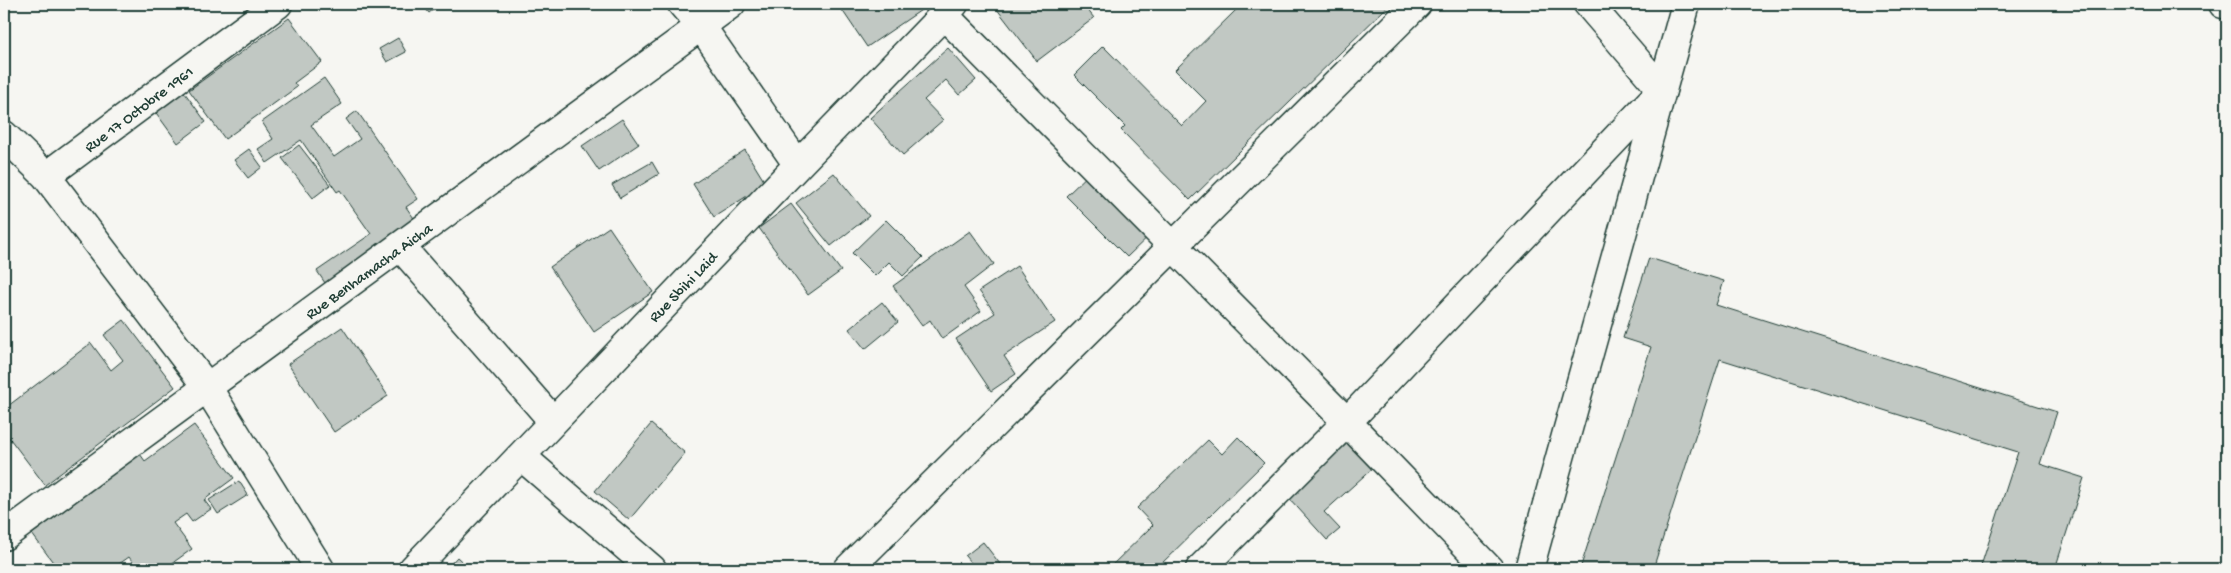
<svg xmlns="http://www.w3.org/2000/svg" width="2231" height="573" viewBox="0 0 2231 573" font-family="'Gochi Hand',sans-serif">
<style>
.building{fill:#c1c8c3;stroke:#1f3d34}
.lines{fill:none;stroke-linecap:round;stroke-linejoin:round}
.street-casing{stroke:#1f3d34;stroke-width:31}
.secondary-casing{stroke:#1f3d34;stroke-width:31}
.street{stroke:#f6f6f2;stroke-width:28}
.secondary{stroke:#f6f6f2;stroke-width:28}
.labels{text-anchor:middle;stroke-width:4.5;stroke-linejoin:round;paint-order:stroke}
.street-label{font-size:16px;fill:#1f3d34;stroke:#f6f6f2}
</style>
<rect width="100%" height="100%" fill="#f6f6f2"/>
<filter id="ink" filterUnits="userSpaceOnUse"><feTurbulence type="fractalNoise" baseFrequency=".02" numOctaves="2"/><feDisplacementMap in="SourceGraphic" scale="10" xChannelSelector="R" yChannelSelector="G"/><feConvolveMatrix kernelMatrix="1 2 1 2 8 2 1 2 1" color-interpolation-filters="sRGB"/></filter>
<g filter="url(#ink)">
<!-- building -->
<path class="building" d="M422,4h18l-11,9z
M838,4h92l-63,43z
M993,4h90l11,14 -57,43z
M1230,4h160l-200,196 -69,-70 4,-4 -51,-51 29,-29 79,80 24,-25 -31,-31 61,-60z
M289,18l33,44 -28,21 3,4 -72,52 -36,-49z
M398,38l8,14 -19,10 -8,-13z
M948,48l28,32 -17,15 -13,-15 -22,20 19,20 -40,35 -33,-37z
M324,78l18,26 -31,21 23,32 26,-18 -14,-20 11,-8 61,88 -12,8 10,14 -91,62 -8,-12 54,-37 -31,-44 -3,2 -36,-52 -34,23 -9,-14 15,-10 -11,-17z
M182,89l24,33 -28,21 -24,-33z
M622,119l17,25 -40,27 -17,-25z
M299,145l31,40 -17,13 -31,-40z
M249,149l13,18 -14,11 -14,-18z
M745,150l21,34 -52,33 -21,-33z
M652,162l7,12 -39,24 -8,-13z
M1097,166l61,61 -31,30 -61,-61z
M834,173l35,43 -38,30 -35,-43z
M791,204l50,67 -33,24 -49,-67z
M886,220l37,37 -20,19 -14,-14 -14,14 -23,-23z
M609,227l44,65 -59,40 -44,-65z
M970,231l24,33 -30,23 17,24 -39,28 -12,-19 -8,6 -29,-40z
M1649,258l75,23 -8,24 341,107 -17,52 44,14 -29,91h-75l38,-117 -298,-93 -67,210h-73l71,-222 -28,-9z
M1017,266l38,56 -51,34 12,18 -25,17 -35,-52 39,-26 -16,-22z
M882,302l16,20 -33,27 -16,-20z
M124,320l51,67 -130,98 -41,-54v-22l87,-66 20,27 12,-10 -19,-25z
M342,327l46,69 -54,36 -46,-68z
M651,424l34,29 -56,67 -34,-29z
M194,425l40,53 -30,22 7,9 -19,13 -6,-8 -13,9 19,26 -28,20h-26l-9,-12 -17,12h-54l-26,-35 108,-80 5,7z
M1238,437l26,26 -108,106h-48l45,-44 -16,-17 71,-68 14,14z
M1351,440l24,26 -51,46 16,17 -13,11 -39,-43z
M239,481l9,14 -30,19 -9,-14z
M983,542l17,22 -7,5h-17l-11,-13z
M457,557l13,12h-24z"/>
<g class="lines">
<defs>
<path id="street" d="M682,4l19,22 97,139
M2223,4l4,1
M943,14l404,408 142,147
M4,135l42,41 232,-172
M46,176l161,211 113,182
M400,246l153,175
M521,456l131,113
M4,536l727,-532
M413,569l385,-404 156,-161
M848,569l569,-565
M1200,569l147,-147 315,-332 -74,-86"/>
<path id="secondary" d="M1529,569l157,-565"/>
</defs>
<!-- street casing -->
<use href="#street" class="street-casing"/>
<!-- secondary casing -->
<use href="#secondary" class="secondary-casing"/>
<!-- street -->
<use href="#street" class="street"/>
<!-- secondary -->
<use href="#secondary" class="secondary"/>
</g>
</g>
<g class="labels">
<!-- street labels -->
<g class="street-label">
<text transform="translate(138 108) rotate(-37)" y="6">Rue 17 Octobre 1961</text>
<text transform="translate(368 270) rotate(-36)" y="6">Rue Benhamacha Aicha</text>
<text transform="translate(682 286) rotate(-46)" y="6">Rue Sbihi Laid</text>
</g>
</g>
<!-- margin -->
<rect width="2231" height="573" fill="none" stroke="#f6f6f2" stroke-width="20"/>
<rect x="10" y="10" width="2211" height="553" fill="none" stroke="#1f3d34" stroke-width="2" filter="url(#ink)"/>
</svg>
